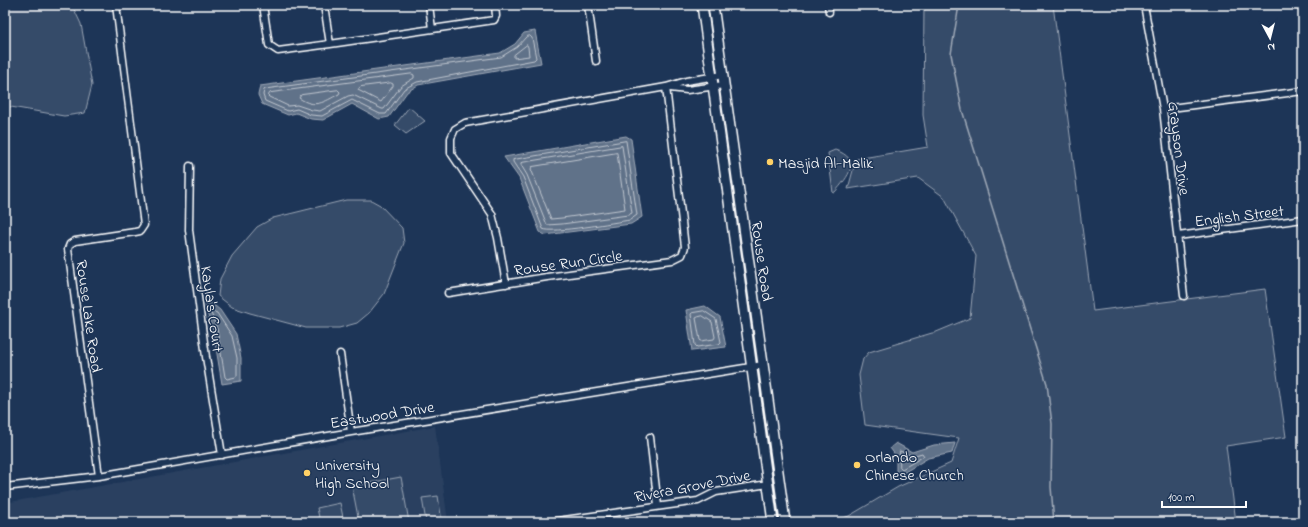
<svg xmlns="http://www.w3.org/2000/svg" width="1308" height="527" viewBox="0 0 1308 527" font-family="'Indie Flower',sans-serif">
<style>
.built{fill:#2a4161}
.green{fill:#364b69;stroke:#9aa5b4}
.water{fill:#617289;stroke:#a0aab8}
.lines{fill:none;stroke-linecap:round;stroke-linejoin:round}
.shore{stroke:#c0c7d0;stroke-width:1}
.stream{stroke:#a0aab8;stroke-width:1.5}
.street-casing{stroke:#fff;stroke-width:9}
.secondary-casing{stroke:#fff;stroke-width:12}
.street{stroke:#1d3557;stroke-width:6}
.secondary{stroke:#1d3557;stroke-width:9}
.poi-dot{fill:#ffd166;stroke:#1d3557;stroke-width:1.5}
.labels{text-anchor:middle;stroke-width:3;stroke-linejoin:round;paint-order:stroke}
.street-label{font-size:16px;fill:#fff;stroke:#1d3557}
.poi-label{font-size:16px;fill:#fff;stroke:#1d3557;text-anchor:start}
</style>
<rect width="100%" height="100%" fill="#1d3557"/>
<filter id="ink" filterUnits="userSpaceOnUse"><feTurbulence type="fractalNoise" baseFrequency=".025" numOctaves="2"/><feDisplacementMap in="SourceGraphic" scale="8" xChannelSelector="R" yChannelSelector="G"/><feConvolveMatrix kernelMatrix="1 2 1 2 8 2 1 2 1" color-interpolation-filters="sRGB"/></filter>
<g filter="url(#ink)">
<!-- built -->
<path class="built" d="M435,426l13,96h-443v-19z"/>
<!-- green -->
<path class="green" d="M5,5h67l9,19 11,61 -7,28 -21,3 -59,-10z
M924,5h129l40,306 172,-22 21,148 -60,9 10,76h-405l18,-6 49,-29 53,-24 8,-25 -94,-13 -6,-50 4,-16 6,-7 63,-19h2l36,-15 6,-62 -32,-59 -26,-19 -70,11 8,-30 72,-12 -5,-32z
M409,107l16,14 -19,13 -11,-9z
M835,150c28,9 13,27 0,42l-2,1 -5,-40z
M346,200h25l9,5 22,23 2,15 -20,51 -15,19 -12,10 -18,5h-33l-56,-15 -18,-6 -14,-11 2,-17 12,-23 25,-29 16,-9z
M401,477l8,45h-50l-7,-36z
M438,496l4,26h-16l-4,-24z
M340,503l4,19h-24l-3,-14z"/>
<!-- water -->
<path class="water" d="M535,31l6,32 -123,22 -11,7 -18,25 -10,2 -27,-15 -29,16 -12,-1 -15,-6 -8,2 -26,-11 -4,-9 2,-9 240,-33 15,-9 9,-11z
M626,136l5,3 11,78 -11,7 -86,11 -5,-3 -21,-54 -15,-21z
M205,298l15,12 16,24 5,24v23l-19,3 -9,-54 -6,-17z
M705,306l15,11 6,30 -34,4 -6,-41z
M896,443l16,9 22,-7 21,-2 -3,10 -24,5 -28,17 -4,-4v-15l-6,-8z"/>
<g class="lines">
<!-- shore -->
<path class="shore" d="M530,36l2,2 4,20 -2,2 -117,22 -13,7 -18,25h-6l-28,-14 -30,16 -11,-1 -14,-6 -9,2 -23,-10 -2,-6 1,-5 1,-1 236,-32 16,-10 9,-10z
M527,45l1,2 1,9 -15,2v-3z
M412,74l2,1v3l-13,8 -17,23h-2l-29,-14 -5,1 -28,15 -8,-1 -15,-5 -9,1 -19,-9 -1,-1 2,-3z
M391,83l2,1v2l-12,16 -23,-12 2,-3z
M338,90l2,2 -1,2c-15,8 -24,15 -40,4l2,-3z
M626,141l11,74 -7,5c-14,2 -78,14 -87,9l-20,-52 -10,-15v-2z
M622,146l10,67 -4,2 -66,9 -15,1 -20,-50 -6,-10v-2z
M617,153l8,56 -63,9 -11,1 -20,-50 1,-2z
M212,311l5,2 15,23 5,22v18l-1,1 -9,2 -2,-2 -8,-48 -6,-16z
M704,311l12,8 5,23 -2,2 -22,3 -2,-2 -4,-31 1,-1z
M703,316l9,6 3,15 -1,2 -13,2 -1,-1 -4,-22 2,-1z
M900,451l12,5 10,-3 2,3 -22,13 -2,-2z"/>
<!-- stream -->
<path class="stream" d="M959,5l-8,49 11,56 85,274 5,40 -1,63 3,35"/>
<defs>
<path id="street" d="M263,5l6,40 9,6 52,-7
M324,5l6,39 164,-24 2,-4 -1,-11
M429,5l3,24
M588,5l8,56
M828,5l1,7
M1144,5l19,104 21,187
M670,88l17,2 37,-5
M1163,109l140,-18
M190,166l-1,64 17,127 16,98
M1178,236l125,-17
M506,284l-8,-46 -6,-24 -41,-61v-15l4,-9 10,-6 201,-36 20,-6 37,-6
M448,293l99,-16 125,-17 10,-5 3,-8 -19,-160
M340,354l11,78
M650,437l8,69
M99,476l-31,-227 2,-5 5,-3 60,-9 5,-1 4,-6 -28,-220
M5,487l94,-11 252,-44 412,-67
M550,522l148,-21 18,-9 52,-8"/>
<path id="secondary" d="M702,5l71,517
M713,5l72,517"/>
</defs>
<!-- street casing -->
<use href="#street" class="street-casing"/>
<!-- secondary casing -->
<use href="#secondary" class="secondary-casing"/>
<!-- street -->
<use href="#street" class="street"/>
<!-- secondary -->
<use href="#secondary" class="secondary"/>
</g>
</g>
<!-- markers -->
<g class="poi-dot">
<circle cx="770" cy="162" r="4"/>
<circle cx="857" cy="465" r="4"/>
<circle cx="307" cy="473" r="4"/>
</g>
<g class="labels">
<!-- street labels -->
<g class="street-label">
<text transform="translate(1180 148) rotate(83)" y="6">Grayson Drive</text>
<text transform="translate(1239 215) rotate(-7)" y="6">English Street</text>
<text transform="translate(763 261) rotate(82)" y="6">Rouse Road</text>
<text transform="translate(568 262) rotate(-8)" y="6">Rouse Run Circle</text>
<text transform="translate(213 309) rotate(82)" y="6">Kayla's Court</text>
<text transform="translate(90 316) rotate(82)" y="6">Rouse Lake Road</text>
<text transform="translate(382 414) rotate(-9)" y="6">Eastwood Drive</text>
<text transform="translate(692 485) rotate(-11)" y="6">Rivera Grove Drive</text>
</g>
<!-- poi labels -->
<g class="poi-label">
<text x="778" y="168">Masjid Al-Malik</text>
<text x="865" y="462">Orlando<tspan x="865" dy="18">Chinese Church</tspan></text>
<text x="315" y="470">University<tspan x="315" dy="18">High School</tspan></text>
</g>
</g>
<!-- margin -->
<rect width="1308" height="527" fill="none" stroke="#1d3557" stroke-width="20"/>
<rect x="10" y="10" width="1288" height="507" fill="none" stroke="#fff" stroke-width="1.5" filter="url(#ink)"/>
<!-- north arrow -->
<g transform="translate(1270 38) rotate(173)" stroke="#1d3557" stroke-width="3" paint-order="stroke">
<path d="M0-3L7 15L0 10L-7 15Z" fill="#ffffff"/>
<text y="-6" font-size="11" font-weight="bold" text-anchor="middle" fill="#ffffff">N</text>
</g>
<!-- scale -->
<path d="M1162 501v6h84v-6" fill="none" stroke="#ffffff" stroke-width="2"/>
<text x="1168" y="501" font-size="12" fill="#ffffff" stroke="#1d3557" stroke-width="3" paint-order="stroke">100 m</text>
</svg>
